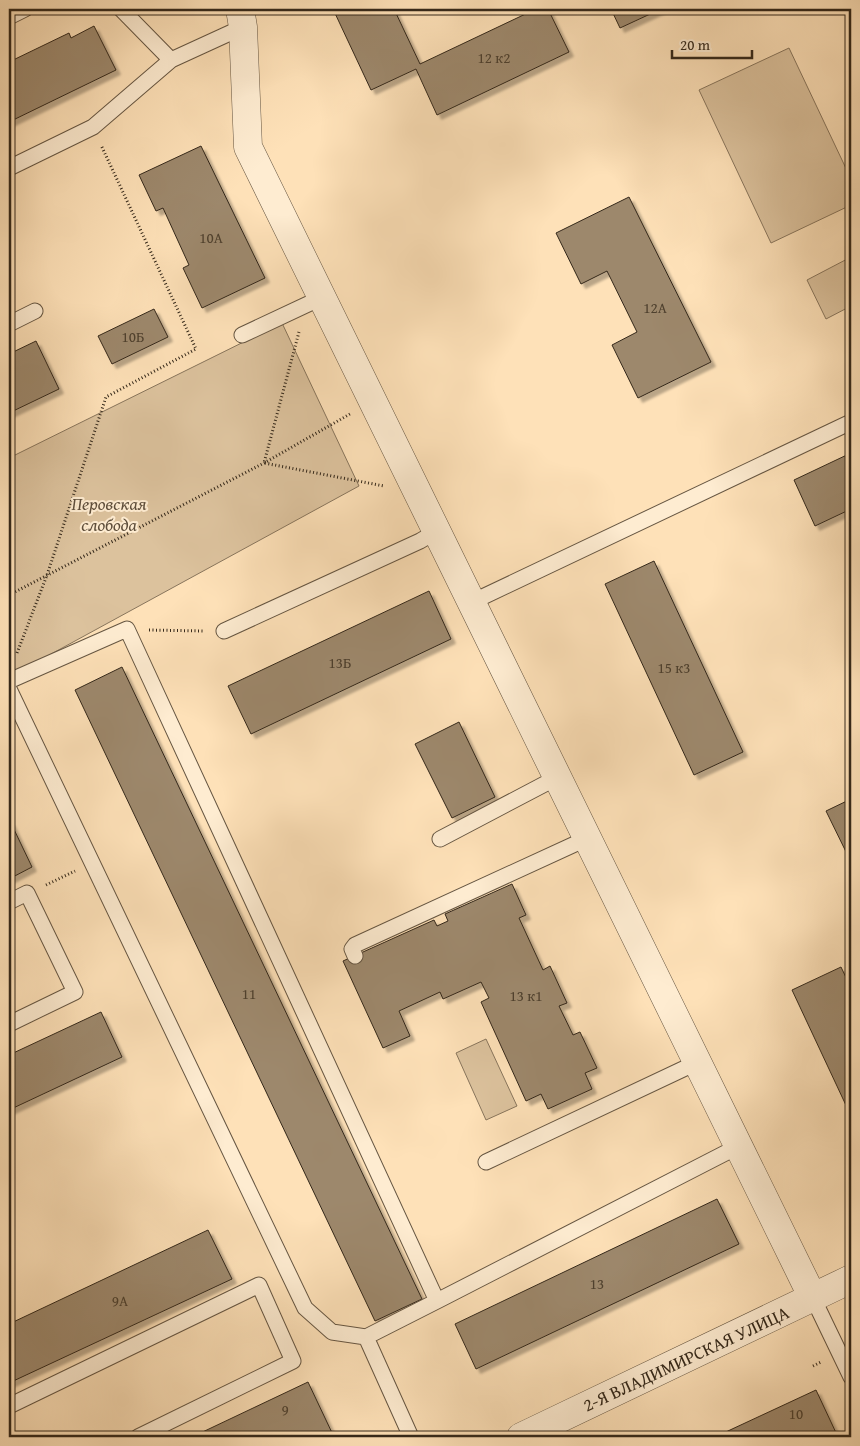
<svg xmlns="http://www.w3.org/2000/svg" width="860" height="1446" viewBox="0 0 860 1446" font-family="'Gentium Book Plus',serif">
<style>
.green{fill:#dcc29d;stroke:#88755c}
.building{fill:#9d886c;stroke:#34281a;filter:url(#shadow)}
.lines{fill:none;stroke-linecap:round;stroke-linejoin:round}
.service-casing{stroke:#665642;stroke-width:17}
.minor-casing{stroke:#665642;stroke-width:29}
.tertiary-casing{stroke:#665642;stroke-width:29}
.path{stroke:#34281a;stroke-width:3;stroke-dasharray:1 2.5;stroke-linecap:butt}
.service{stroke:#feecd1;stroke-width:15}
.minor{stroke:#feecd1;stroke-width:28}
.tertiary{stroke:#feecd1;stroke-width:28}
.labels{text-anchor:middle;stroke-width:4;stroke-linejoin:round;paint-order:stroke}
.number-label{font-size:15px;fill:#4e402e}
.park-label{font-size:18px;font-style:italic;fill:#5e4e3b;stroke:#feecd1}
.street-label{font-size:18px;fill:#34281a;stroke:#feecd1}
</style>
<defs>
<filter id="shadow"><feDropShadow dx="4.5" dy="4.5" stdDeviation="1" flood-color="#0004"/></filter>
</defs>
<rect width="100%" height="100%" fill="#fee1b8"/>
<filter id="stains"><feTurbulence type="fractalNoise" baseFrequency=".004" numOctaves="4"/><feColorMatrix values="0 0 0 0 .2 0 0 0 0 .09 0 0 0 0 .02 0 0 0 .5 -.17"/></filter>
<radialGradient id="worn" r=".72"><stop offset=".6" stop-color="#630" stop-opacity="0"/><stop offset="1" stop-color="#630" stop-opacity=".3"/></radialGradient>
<!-- green -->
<path class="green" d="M789,48l62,131v26l-80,38 -72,-153z
M851,257v49l-25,13 -19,-39z
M282,323l77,163 -350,191v-219z
M486,1039l31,67 -31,14 -30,-67z"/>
<!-- building -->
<path class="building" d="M333,9h61l26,55 116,-55h12l21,43 -132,63 -21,-46 -45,21z
M611,9h50l-41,19z
M94,26l22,44 -107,52v-60l60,-29 2,5z
M201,146l64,132 -63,30 -19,-40 6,-3 -26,-57 -7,3 -17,-36z
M629,197l82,165 -73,36 -26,-53 25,-13 -30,-61 -26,13 -25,-51z
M154,309l14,28 -56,27 -14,-28z
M36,341l23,48 -50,24v-59z
M851,453v56l-36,17 -21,-46z
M654,561l89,191 -49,23 -89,-191z
M429,591l22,48 -200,95 -23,-48z
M122,667l300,632 -47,22 -300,-631z
M459,722l36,75 -43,21 -37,-74z
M851,799v60l-1,1 -24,-49z
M10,821l22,46 -23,12v-57z
M512,884l14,31 -7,3 24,52 7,-4 17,37 -8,3 14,29 7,-3 17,36 -12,5 7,16 -44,20 -7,-15 -15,7 -45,-99 8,-4 -8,-16 -38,17 -3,-7 -41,19 11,25 -27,12 -40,-87 91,-41 3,6 11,-5 -3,-7z
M841,967l10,21v128l-59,-126z
M101,1012l21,45 -113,53v-55z
M717,1199l22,45 -263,125 -21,-45z
M208,1230l24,49 -223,104v-59z
M308,1382l26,55h-142z
M816,1390l22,47h-123z"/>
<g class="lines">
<defs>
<path id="service" d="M121,9l50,51 72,-33
M9,17l16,-8
M9,168l84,-41 78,-67
M9,324l26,-13
M242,335l81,-38
M472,602l379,-180
M224,631l196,-90 17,-10
M9,681l118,-52 310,672 -71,36
M9,689l296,619 27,24 34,5 45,100
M440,839l118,-62
M9,902l18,-9 48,99 -66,32
M355,956l-3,-7 3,-4 233,-107
M486,1162l212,-100
M813,1298l38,79
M437,1301l302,-155
M9,1406l250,-121 34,76 -155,76"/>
<path id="minor" d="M240,9l3,18 5,120 565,1151"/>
<path id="tertiary" d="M521,1437l330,-158"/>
</defs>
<!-- service casing -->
<use href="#service" class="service-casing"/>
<!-- minor casing -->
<use href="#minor" class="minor-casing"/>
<!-- tertiary casing -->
<use href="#tertiary" class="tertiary-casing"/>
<!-- path -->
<path class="path" d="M299,332l-35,131 120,23
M9,595l255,-132 86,-49
M149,630l54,1
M17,653l30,-78 59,-178 90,-48 -95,-204
M46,885l29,-14
M813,1366l8,-4"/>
<!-- service -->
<use href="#service" class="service"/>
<!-- minor -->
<use href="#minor" class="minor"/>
<!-- tertiary -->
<use href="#tertiary" class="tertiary"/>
</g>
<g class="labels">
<!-- number labels -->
<g class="number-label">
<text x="494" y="63">12 к2</text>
<text x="211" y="243">10А</text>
<text x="655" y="313">12А</text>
<text x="133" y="342">10Б</text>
<text x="340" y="668">13Б</text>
<text x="674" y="673">15 к3</text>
<text x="249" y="999">11</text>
<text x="526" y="1001">13 к1</text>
<text x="597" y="1289">13</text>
<text x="120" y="1306">9А</text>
<text x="285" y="1415">9</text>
<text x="796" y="1419">10</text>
</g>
<!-- park labels -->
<g class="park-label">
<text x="109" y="510">Перовская<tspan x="109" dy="21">слобода</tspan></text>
</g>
<!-- street labels -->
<g class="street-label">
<text transform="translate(686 1359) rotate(-25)" y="6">2-Я ВЛАДИМИРСКАЯ УЛИЦА</text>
</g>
</g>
<!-- margin -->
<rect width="860" height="1446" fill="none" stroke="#fee1b8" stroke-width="30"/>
<rect x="10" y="10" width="840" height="1426" fill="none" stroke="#34281a" stroke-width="2.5"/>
<rect x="15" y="15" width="830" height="1416" fill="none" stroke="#34281a"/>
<!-- scale -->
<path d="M672 50v8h80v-8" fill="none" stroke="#34281a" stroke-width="2.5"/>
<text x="680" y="50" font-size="15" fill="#34281a" stroke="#feecd1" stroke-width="4" paint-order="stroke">20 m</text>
<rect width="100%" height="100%" filter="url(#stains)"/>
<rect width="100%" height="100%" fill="url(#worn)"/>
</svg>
